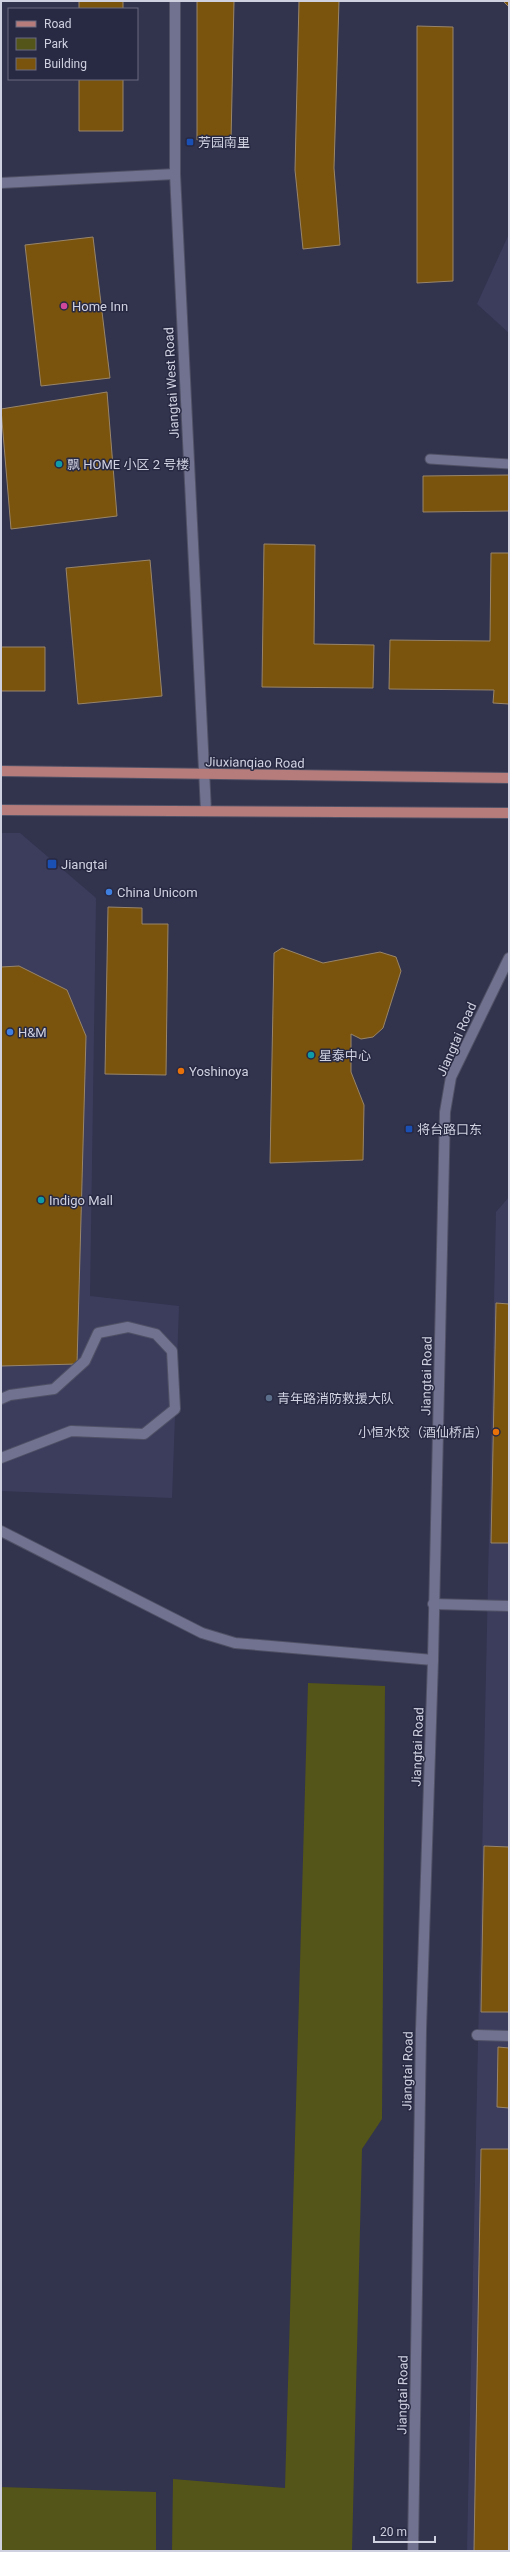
<svg xmlns="http://www.w3.org/2000/svg" width="510" height="2552" viewBox="0 0 510 2552" font-family="Roboto,'Noto Sans SC',sans-serif">
<style>
.built{fill:#3c3d5d}
.green{fill:#535519}
.building{fill:#7a540c;stroke:#98856a}
.lines{fill:none;stroke-linecap:round;stroke-linejoin:round}
.service-casing{stroke:#505166;stroke-width:11}
.minor-casing{stroke:#505166;stroke-width:12}
.tertiary-casing{stroke:#505166;stroke-width:12}
.secondary-casing{stroke:#505166;stroke-width:12}
.primary-casing{stroke:#505166;stroke-width:12}
.service{stroke:#70728f;stroke-width:9}
.minor{stroke:#70728f;stroke-width:10}
.tertiary{stroke:#70728f;stroke-width:10}
.secondary{stroke:#70728f;stroke-width:10}
.primary{stroke:#b57c7b;stroke-width:10}
.transit-dot{fill:#1a4fb4;stroke:#282942;stroke-width:1.5}
.hotel-dot{fill:#d1479c;stroke:#282942;stroke-width:1.5}
.culture-dot{fill:#0f9aa8;stroke:#282942;stroke-width:1.5}
.shop-dot{fill:#3f7fe0;stroke:#282942;stroke-width:1.5}
.food-dot{fill:#e8710a;stroke:#282942;stroke-width:1.5}
.service-dot{fill:#5c6f8a;stroke:#282942;stroke-width:1.5}
.labels{text-anchor:middle;stroke-width:3;stroke-linejoin:round;paint-order:stroke}
.poi-label{font-size:13px;fill:#cfd1e1;stroke:#282942;text-anchor:start}
.street-label{font-size:13px;fill:#cfd1e1;stroke:#282942}
</style>
<rect width="100%" height="100%" fill="#32334d"/>
<!-- built -->
<path class="built" d="M509,234v99l-32,-29z
M1,833h19l76,65 -6,398 89,10 -7,192 -171,-7z
M509,1197v1354h-42l29,-1339z"/>
<!-- green -->
<path class="green" d="M308,1683l77,3 -3,433 -20,30 -10,402h-180l1,-72 112,9z
M1,2487l155,5v59h-155z"/>
<!-- building -->
<path class="building" d="M79,1h44v8h-44z
M197,1h37l-3,140 -34,-1z
M299,1h40l-5,167 6,77 -37,4 -8,-79z
M503,1h6v6z
M417,26l36,1v254l-36,2z
M79,79h44v52h-44z
M93,237l17,141 -69,8 -16,-141z
M107,392l10,124 -106,13 -10,-120z
M509,475v36l-86,1v-36z
M264,544l51,1 -1,99 60,1 -1,43 -111,-1z
M491,553h18v151l-16,-1 1,-13 -105,-1 1,-49 100,1z
M150,560l12,136 -84,8 -12,-136z
M1,647h44v44h-44z
M108,907l34,1v16h26l-2,151 -61,-1z
M282,948l41,15 57,-11 16,5 5,14 -18,57 -10,9 -12,2 -10,-5v38l13,33 -1,55 -93,3 4,-210z
M19,966l48,24 19,46 -9,328 -76,2v-399z
M496,1303l13,1v239h-18z
M484,1846l25,1v165h-28z
M498,2047l11,1v60l-12,-1z
M481,2149h28v402h-35z"/>
<g class="lines">
<defs>
<path id="service" d="M430,459l79,5"/>
<path id="minor" d="M1,183l174,-9
M1,1399l9,-4 44,-6 31,-28 13,-28 30,-6 28,7 16,17 3,58 -31,25 -73,-3 -70,27
M1,1531l201,102 33,10 198,17
M433,1604l76,2
M477,2035l32,1"/>
<path id="tertiary" d="M175,1v173l31,637"/>
<path id="secondary" d="M413,2551l8,-521 12,-370 12,-548 6,-35 58,-119"/>
<path id="primary" d="M1,771l508,7
M1,810l508,3"/>
</defs>
<!-- service casing -->
<use href="#service" class="service-casing"/>
<!-- minor casing -->
<use href="#minor" class="minor-casing"/>
<!-- tertiary casing -->
<use href="#tertiary" class="tertiary-casing"/>
<!-- secondary casing -->
<use href="#secondary" class="secondary-casing"/>
<!-- primary casing -->
<use href="#primary" class="primary-casing"/>
<!-- service -->
<use href="#service" class="service"/>
<!-- minor -->
<use href="#minor" class="minor"/>
<!-- tertiary -->
<use href="#tertiary" class="tertiary"/>
<!-- secondary -->
<use href="#secondary" class="secondary"/>
<!-- primary -->
<use href="#primary" class="primary"/>
</g>
<!-- markers -->
<g class="transit-dot">
<rect x="186" y="138" width="8" height="8" rx="2"/>
<rect x="47" y="859" width="10" height="10" rx="2"/>
<rect x="405" y="1125" width="8" height="8" rx="2"/>
</g>
<circle class="hotel-dot" cx="64" cy="306" r="4"/>
<g class="culture-dot">
<circle cx="59" cy="464" r="4"/>
<circle cx="311" cy="1055" r="4"/>
<circle cx="41" cy="1200" r="4"/>
</g>
<g class="shop-dot">
<circle cx="109" cy="892" r="4"/>
<circle cx="10" cy="1032" r="4"/>
</g>
<g class="food-dot">
<circle cx="181" cy="1071" r="4"/>
<circle cx="496" cy="1432" r="4"/>
</g>
<circle class="service-dot" cx="269" cy="1398" r="4"/>
<g class="labels">
<!-- poi labels -->
<g class="poi-label">
<text x="198" y="147">芳园南里</text>
<text x="72" y="311">Home Inn</text>
<text x="67" y="469">飘 HOME 小区 2 号楼</text>
<text x="61" y="869">Jiangtai</text>
<text x="117" y="897">China Unicom</text>
<text x="18" y="1037">H&amp;M</text>
<text x="319" y="1060">星泰中心</text>
<text x="189" y="1076">Yoshinoya</text>
<text x="417" y="1134">将台路口东</text>
<text x="49" y="1205">Indigo Mall</text>
<text x="277" y="1403">青年路消防救援大队</text>
<text x="488" y="1437" text-anchor="end">小恒水饺（酒仙桥店）</text>
</g>
<!-- street labels -->
<g class="street-label">
<text transform="translate(171 383) rotate(-93)" y="5">Jiangtai West Road</text>
<text transform="translate(255 762) rotate(1)" y="5">Jiuxianqiao Road</text>
<text transform="translate(456 1039) rotate(-66)" y="5">Jiangtai Road</text>
<text transform="translate(426 1376) rotate(-89)" y="5">Jiangtai Road</text>
<text transform="translate(417 1747) rotate(-88)" y="5">Jiangtai Road</text>
<text transform="translate(407 2071) rotate(-89)" y="5">Jiangtai Road</text>
<text transform="translate(402 2395) rotate(-89)" y="5">Jiangtai Road</text>
</g>
</g>
<!-- border -->
<rect width="510" height="2552" fill="none" stroke="#cfd1e1" stroke-width="4"/>
<!-- legend -->
<rect x="8" y="8" width="130" height="72" fill="#282942" stroke="#6b6c82"/>
<rect x="16" y="21" width="20" height="6" fill="#b57c7b" stroke="#6b6c82"/>
<text x="44" y="28" font-size="12" fill="#cfd1e1">Road</text>
<rect x="16" y="38" width="20" height="12" fill="#535519" stroke="#6b6c82"/>
<text x="44" y="48" font-size="12" fill="#cfd1e1">Park</text>
<rect x="16" y="58" width="20" height="12" fill="#7a540c" stroke="#6b6c82"/>
<text x="44" y="68" font-size="12" fill="#cfd1e1">Building</text>
<!-- scale -->
<path d="M374 2536v6h61v-6" fill="none" stroke="#cfd1e1" stroke-width="2"/>
<text x="380" y="2536" font-size="12" fill="#cfd1e1" stroke="#282942" stroke-width="3" paint-order="stroke">20 m</text>
</svg>
